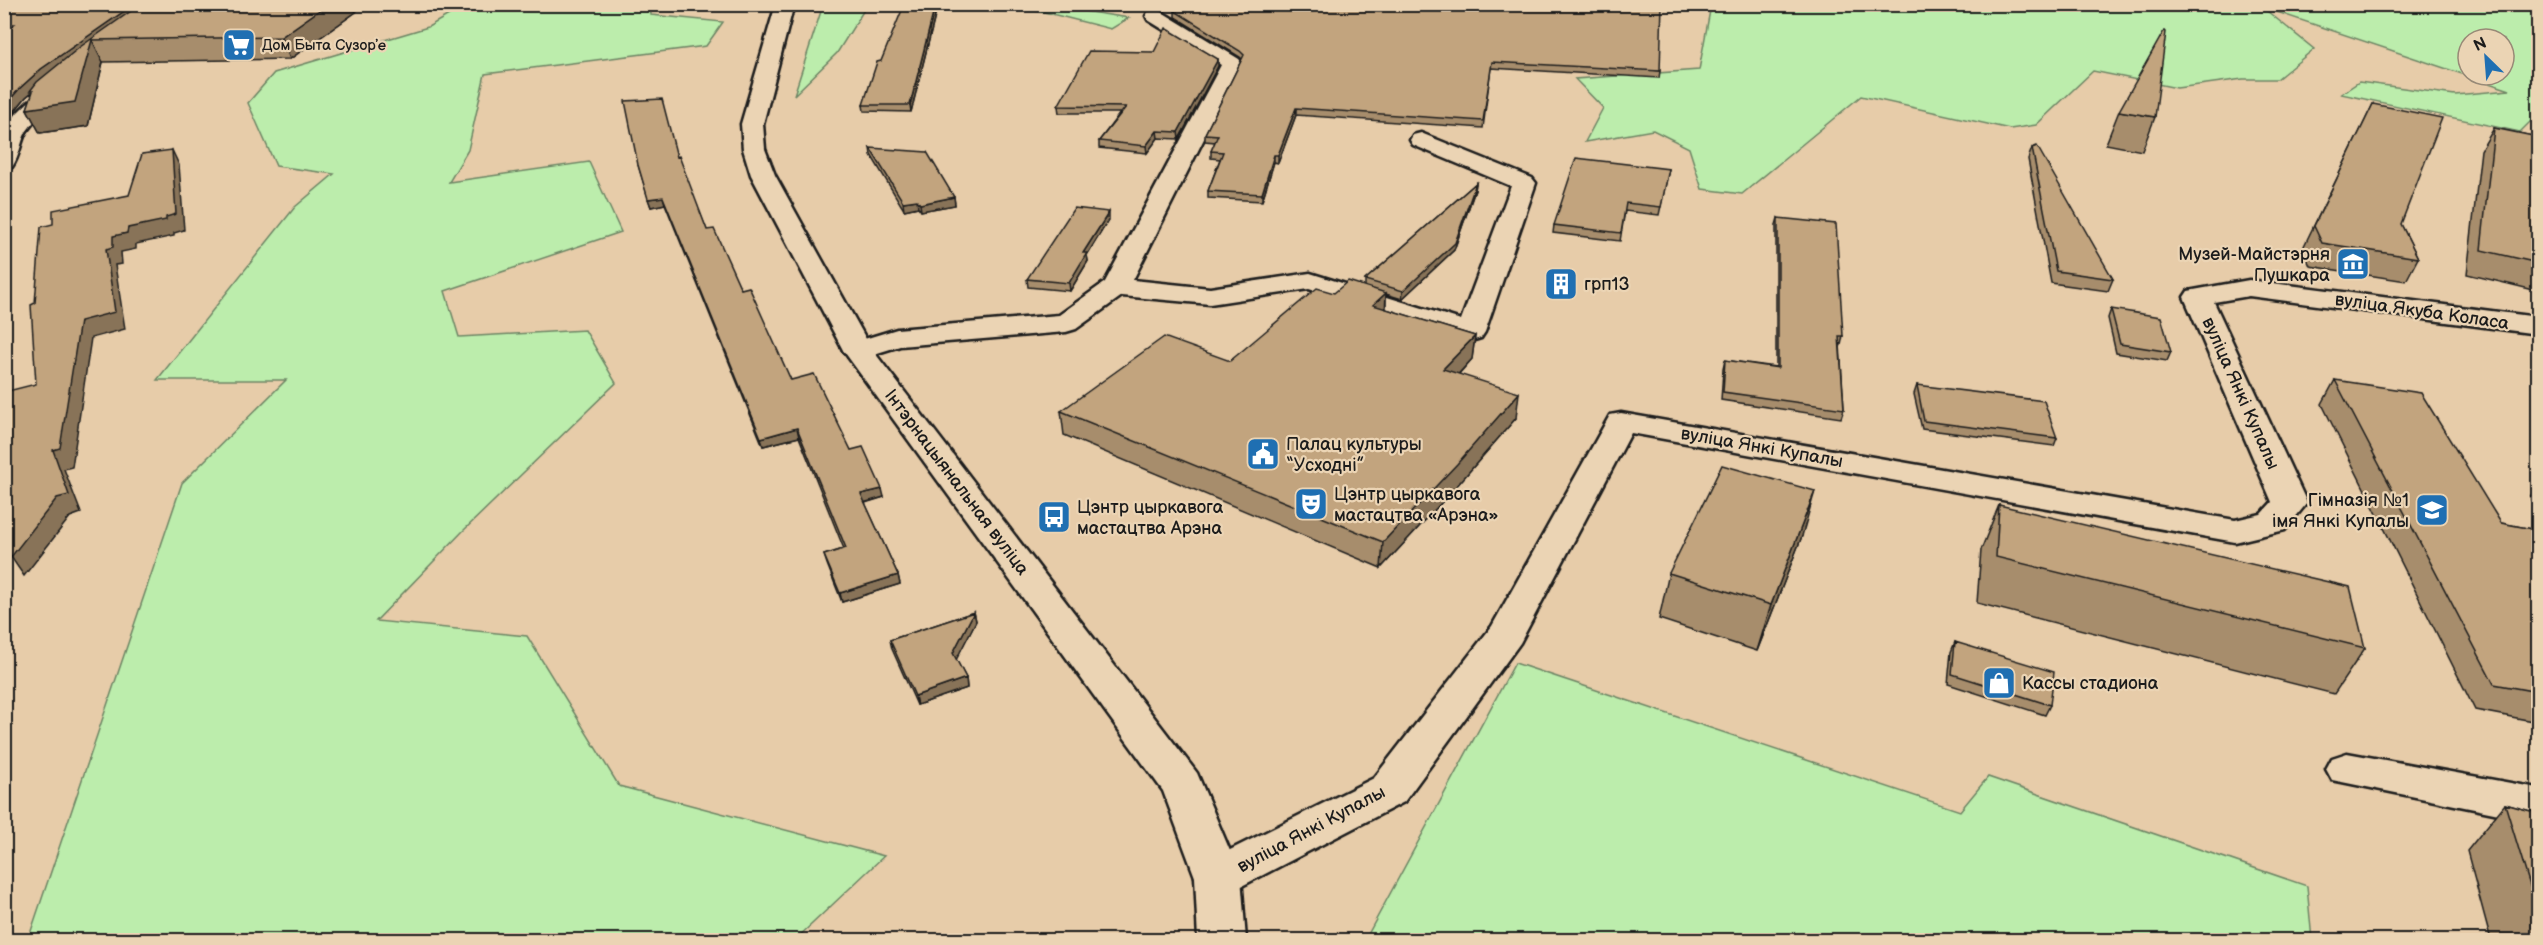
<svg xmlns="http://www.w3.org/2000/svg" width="2543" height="945" viewBox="0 0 2543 945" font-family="'Balsamiq Sans',sans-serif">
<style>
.green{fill:#bcedac;stroke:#6c8464;stroke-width:1.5;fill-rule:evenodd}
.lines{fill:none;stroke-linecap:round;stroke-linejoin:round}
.pedestrian-casing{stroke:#1c1c1c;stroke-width:5}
.minor-casing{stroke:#1c1c1c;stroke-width:5}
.secondary-casing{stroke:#1c1c1c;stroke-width:5}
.pedestrian{fill:#ebd4b4;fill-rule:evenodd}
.minor{fill:#ebd4b4;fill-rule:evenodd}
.secondary{fill:#ebd4b4;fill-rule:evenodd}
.wall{fill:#a78d6c;stroke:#1c1c1c;stroke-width:1.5}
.shaded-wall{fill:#887358;stroke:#1c1c1c;stroke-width:1.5}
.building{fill:#c2a47e;stroke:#1c1c1c;stroke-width:1.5}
.labels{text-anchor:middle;stroke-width:4.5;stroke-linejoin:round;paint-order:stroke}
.far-poi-label{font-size:15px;fill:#1c1c1c;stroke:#ebd4b4;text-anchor:start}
.poi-label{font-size:18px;fill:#1c1c1c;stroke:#ebd4b4;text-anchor:start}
.street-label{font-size:18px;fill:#1c1c1c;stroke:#ebd4b4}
</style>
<rect width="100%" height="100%" fill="#e7cca9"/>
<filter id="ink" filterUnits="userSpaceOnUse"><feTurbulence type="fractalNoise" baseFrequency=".0167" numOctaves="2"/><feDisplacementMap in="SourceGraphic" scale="12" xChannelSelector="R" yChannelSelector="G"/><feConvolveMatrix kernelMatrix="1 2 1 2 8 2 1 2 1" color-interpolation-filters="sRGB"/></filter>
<g filter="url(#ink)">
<!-- green -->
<path class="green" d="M466,5h184l1,10 72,7 -17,24 -221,28 -17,76 -19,32 140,-20 32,70 -176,59 14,46 126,-7 31,53 -153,148 -87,90 151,15 92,150 265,70 -89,84h-767l154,-457 104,-103h-129l138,-173 39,-33 -58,-8 -28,-63 26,-30 154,-46z
M823,5h44l-30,48 -43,42z
M971,5h73l85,13 -18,11 -67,-17z
M1711,5h827v109l-18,18 -179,-38 18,-12 96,13 55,-5 -248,-83 52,42 -37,30h-34l-66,9 -84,-17 -57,54 -26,4 -149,-33 -119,98 -40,-5 -13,-41 -36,-18 -68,12 18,-34 -28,-29 124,-9zM2468,39h36v36h-36z
M1515,663l445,148 28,-34 319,109 5,54h-947z"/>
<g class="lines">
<defs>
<path id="pedestrian" d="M2347,753l191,35v34l-206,-42 -6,-11 6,-11z"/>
<path id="minor" d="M1155,10l7,2 77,47 3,4 -109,217 77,8 100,-15 151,47 50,-134 -98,-41 -3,-5 3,-5 8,-2 111,45 4,5 -51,149 -4,6 -10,3 -10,-3 -152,-49 -99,15 -88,-8 -46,33 -10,3 -166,14 -42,13 -10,-3 -5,-6 5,-6 49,-15 162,-14 46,-33 116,-217 -73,-45 -2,-4 2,-4z
M60,76l7,2 3,4c-12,18 -31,31 -44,50 -6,11 -6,24 -14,35l-8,2v-38l13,-18 36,-35z
M2249,280l289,37v17l-289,-38 -35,6 93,201 -22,27 -50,12 -604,-109 -111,210 -116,159 -170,88 -16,6 -16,-6 -7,-13 7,-13 172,-86 118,-152 118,-211 11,-2 614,107 26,-6 11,-12 -88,-205 4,-6z"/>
<path id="secondary" d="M776,4h18l-31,120 2,25 10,26 96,173 326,425 44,104 5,63h-48l-3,-63 -32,-86 -320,-441 -92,-175 -8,-26 -2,-25z"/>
</defs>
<!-- pedestrian casing -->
<use href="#pedestrian" class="pedestrian-casing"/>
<!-- minor casing -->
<use href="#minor" class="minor-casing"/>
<!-- secondary casing -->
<use href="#secondary" class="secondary-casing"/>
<!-- pedestrian -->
<use href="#pedestrian" class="pedestrian"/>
<!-- minor -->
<use href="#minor" class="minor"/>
<!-- secondary -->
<use href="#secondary" class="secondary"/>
</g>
<!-- wall -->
<path class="wall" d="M127,7l5,4 224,1 -66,47 -187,3 -15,64 -48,7 -13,-24 5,-14 -1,-2 -5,4 -17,21 -5,1v-111z
M934,10l1,6 -24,96 -47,-1 -1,-6z
M1175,11l485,60 -1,7 -168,-10 -8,60 -187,-13 -18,48 -4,-1 -12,39 -54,-3v-7l12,-32 -9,-1v-7l4,-9 -10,-1v-7l37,-75 -2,-2 -65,-40z
M1218,59v7l-39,73 -21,-1 -11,15 -48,-5v-7l21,-28h-61l-1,-7z
M2373,104l28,120 17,34 -12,23 -96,-15 -7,-18z
M2119,111l36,6 -13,34 -36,-7z
M2494,128l44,9v154l-71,-17 14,-124z
M870,148l84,49 1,8 -34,6 -3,-4 -14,3 -33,-55z
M2032,148l81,131 -5,12 -57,-8 -23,-124z
M677,157l30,73 34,59 50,91 60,70 33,47 -19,6 33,72 2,9 -58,18 -15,-38 -3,-9 20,-6 -45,-112 -36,9 -98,-242 -14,3 -13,-42z
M1669,169l-10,46 -34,-4 -5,30 -67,-8 1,-8z
M1476,183l-1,7 -21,60 -52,49 -16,-5v15l89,27 -3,23 -13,15 57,44 -62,71 -73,79 -317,-133 -3,-24 169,-50 104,-68 31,-7v-6z
M1778,218l65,118 -2,9 -1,-1 4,65 -3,9 -120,-18 2,-31 2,-9 51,7v-142z
M1109,219l-22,36 1,6 -18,30 -42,-4 -1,-8z
M2111,309l60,43 -4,9 -51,-8 -8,-35z
M2335,380l166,143 37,7v192l-63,-12 -153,-306z
M1917,385l140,53 -3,8 -132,-17 -8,-35z
M2538,484v27l-8,-14z
M1999,505l366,143 -31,46 -357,-91 4,-53z
M1802,536l-45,115 -98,-32 10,-46z
M974,612l2,9 -20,38 10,19 1,10 -50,17 -25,-56 -2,-9z
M1955,642l95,63 -5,10 -97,-31 3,-32z
M2505,804l33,9v127h-47l-24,-89z"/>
<!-- shaded-wall -->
<path class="shaded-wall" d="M110,4h20l-20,12 -5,-9z
M328,4h24l4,8 -66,47 -9,-22z
M130,7l5,9 -43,24 11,22 -15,64 -48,7 -13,-24 11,-2 -7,-14 -5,4 -17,21 -5,1v-13l16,-18 21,-19z
M934,10l1,6 -24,96 -1,-7z
M1218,59v7l-39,73 -1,-7z
M1296,108v7l-18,48v-8z
M1157,131l1,7 -11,15 -1,-7z
M172,150l7,15 5,65 -10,3v3l-38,8v5l-15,3 1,12 -7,1 10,64 -34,9 -19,129 -8,2 17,44 -11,4 -46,59 -13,-19 42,-107 27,-129 26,-72 7,-13 15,-8z
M1274,155v7l-12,39v-7z
M1476,183l-1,7 -21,60 -52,49 1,-8z
M663,197l2,7 -14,3 -3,-8z
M954,197l1,8 -34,6 -1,-7z
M917,200l1,7 -14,3 -1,-8z
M1109,212v7l-22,36 1,6 -18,30 -1,-8 14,-30z
M1386,293l-1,23 -12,-11z
M1475,336l-3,23 -31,34 2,-24z
M1519,393l-3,25 -62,71 -73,79 2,-26z
M797,428l2,9 -36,9 -2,-8z
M882,489l2,8 -21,6 -2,-9z
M1815,491l-13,45 -45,115 14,-46z
M898,575l2,9 -58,18 -2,-9z
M974,612l2,9 -21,41 -2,-9z
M966,678l1,10 -50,17 -2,-9z"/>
<!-- building -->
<path class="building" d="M11,4h99l-5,3h25l-89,62 -21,19 -16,18v-53l3,-3h-3v-20l10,-6h-10v-16z
M141,4h187l-47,33 -189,3 -17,62 -48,7 6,-18h-3l7,-9 43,-35z
M1178,4h484l-2,67 -168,-9 -9,59 -187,-13 -18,47h-4l-12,39 -54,-3 15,-39 -12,-1 7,-16 -13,-1 39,-79 -4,-4 -65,-40z
M902,10h32l-24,95h-47l14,-43 4,-1z
M1166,28l52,31 -40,73 -21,-1 -11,15 -47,-5 27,-34 -68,-1 31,-55 65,1z
M2164,31l2,1 -11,85 -36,-6z
M662,99l15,58 2,-1 28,74 7,-1 27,60 8,-2 42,93 23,-6 37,76 12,-3 19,42 -21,5 37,81 -58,18 -16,-38 22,-7 -49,-120 -36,10 -98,-241 -15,2 -10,-34 -13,-64z
M2373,104l69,14 -41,106 17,34 -96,-15 -8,-17z
M2494,128l44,9v126l-57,-13z
M2037,146l76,133 -57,-8 -24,-123z
M870,148l57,4 27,45 -34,7 -3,-4 -14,2z
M172,150l4,64 -10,3v3l-38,8 -1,5 -14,3v11l-7,2 9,63 -35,9 -20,127 -7,2 16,45 -12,3 -46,59 -7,-23v-142l32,-8 -5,-79 4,-2 6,-76 12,-3v-14l76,-15 13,-41z
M1576,158l93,11 -8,38 -35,-4 -5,30 -67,-8z
M1476,183l-21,60 -52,48 -38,-11z
M1074,208l35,4 -26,41h4l-18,30 -42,-4z
M1778,218l58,6 7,112h-4l5,73 -121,-17 2,-32 53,8z
M1348,281l38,12 -13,12 102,31 -32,33 76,24 -62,71 -74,78 -322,-131 103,-74 66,24 87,-73 17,5z
M2111,309l50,8 10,35 -51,-8z
M2335,380l86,13 80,130 37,7v162l-44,-8z
M1917,385l127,16 13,37 -133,-17z
M1722,465l93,26 -44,114 -102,-32z
M1999,505l351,82 15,61 -369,-91z
M974,612l-21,41 13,25 -51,18 -25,-56z
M1955,642l99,30 -4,33 -98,-31z
M2505,804l33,9v99z"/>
</g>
<!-- icons -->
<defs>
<symbol id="supermarket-square" viewBox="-11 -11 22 22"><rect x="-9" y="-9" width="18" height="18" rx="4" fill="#1f6fb2" stroke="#ebd4b4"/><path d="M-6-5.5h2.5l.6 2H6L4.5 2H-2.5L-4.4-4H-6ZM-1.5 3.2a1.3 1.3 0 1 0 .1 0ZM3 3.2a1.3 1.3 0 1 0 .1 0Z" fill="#fff"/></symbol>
<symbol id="museum-square" viewBox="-11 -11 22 22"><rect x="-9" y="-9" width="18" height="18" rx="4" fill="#1f6fb2" stroke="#ebd4b4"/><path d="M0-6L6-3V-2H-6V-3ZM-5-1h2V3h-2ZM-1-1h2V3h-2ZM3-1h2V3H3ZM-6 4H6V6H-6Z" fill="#fff"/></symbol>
<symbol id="building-square" viewBox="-11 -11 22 22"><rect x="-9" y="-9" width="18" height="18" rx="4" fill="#1f6fb2" stroke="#ebd4b4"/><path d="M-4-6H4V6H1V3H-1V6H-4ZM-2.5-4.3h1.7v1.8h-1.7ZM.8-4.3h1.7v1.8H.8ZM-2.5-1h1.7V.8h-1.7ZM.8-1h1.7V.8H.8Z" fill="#fff"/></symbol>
<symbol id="civic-square" viewBox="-11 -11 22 22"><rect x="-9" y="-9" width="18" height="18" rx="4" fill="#1f6fb2" stroke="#ebd4b4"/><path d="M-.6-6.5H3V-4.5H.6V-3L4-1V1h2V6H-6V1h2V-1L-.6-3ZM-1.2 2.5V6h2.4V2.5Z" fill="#fff"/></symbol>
<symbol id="theatre-square" viewBox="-11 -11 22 22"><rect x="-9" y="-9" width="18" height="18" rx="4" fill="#1f6fb2" stroke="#ebd4b4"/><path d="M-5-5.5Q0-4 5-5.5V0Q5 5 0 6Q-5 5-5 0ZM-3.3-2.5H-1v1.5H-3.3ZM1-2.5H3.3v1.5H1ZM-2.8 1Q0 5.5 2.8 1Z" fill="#fff"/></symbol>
<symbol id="school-square" viewBox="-11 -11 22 22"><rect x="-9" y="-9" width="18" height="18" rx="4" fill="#1f6fb2" stroke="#ebd4b4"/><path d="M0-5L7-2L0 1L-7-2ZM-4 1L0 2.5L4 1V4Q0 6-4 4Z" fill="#fff"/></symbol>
<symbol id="bus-square" viewBox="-11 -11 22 22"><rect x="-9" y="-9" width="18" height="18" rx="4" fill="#1f6fb2" stroke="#ebd4b4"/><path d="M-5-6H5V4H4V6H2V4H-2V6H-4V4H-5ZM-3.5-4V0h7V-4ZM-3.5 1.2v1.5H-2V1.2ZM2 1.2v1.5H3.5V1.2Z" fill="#fff"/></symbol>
<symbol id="shop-square" viewBox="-11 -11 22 22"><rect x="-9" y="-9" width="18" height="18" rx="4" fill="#1f6fb2" stroke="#ebd4b4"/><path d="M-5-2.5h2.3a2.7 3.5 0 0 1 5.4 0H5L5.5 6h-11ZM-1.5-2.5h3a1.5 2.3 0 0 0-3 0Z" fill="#fff"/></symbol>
</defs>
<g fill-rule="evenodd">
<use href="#supermarket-square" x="220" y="26" width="38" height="38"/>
<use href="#museum-square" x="2334" y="245" width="38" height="38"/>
<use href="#building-square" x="1542" y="265" width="38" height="38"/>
<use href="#civic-square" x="1244" y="435" width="38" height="38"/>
<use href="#theatre-square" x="1292" y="485" width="38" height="38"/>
<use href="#school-square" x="2413" y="491" width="38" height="38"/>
<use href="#bus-square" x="1035" y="498" width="38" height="38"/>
<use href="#shop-square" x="1980" y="664" width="38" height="38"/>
</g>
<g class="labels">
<!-- far-poi labels -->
<g class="far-poi-label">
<text x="262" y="50">Дом Быта Сузорʼе</text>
</g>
<!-- poi labels -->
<g class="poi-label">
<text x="2330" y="260" text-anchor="end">Музей-Майстэрня<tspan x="2330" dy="21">Пушкара</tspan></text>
<text x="1584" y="290">грп13</text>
<text x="1286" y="450">Палац культуры<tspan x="1286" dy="21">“Усходні”</tspan></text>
<text x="1334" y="500">Цэнтр цыркавога<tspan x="1334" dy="21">мастацтва «Арэна»</tspan></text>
<text x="2409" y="506" text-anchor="end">Гімназія №1<tspan x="2409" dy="21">імя Янкі Купалы</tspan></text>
<text x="1077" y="513">Цэнтр цыркавога<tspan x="1077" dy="21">мастацтва Арэна</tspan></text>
<text x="2022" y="689">Кассы стадиона</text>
</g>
<!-- street labels -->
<g class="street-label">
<text transform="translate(2422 311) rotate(8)" y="6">вуліца Якуба Коласа</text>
<text transform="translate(2241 393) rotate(66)" y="6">вуліца Янкі Купалы</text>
<text transform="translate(1762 447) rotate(10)" y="6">вуліца Янкі Купалы</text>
<text transform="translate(957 482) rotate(53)" y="6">Інтэрнацыянальная вуліца</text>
<text transform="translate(1311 829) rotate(-28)" y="6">вуліца Янкі Купалы</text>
</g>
</g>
<!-- margin -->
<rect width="2543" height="945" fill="none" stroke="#ebd4b4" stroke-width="24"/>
<rect x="12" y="12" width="2519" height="921" fill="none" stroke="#1c1c1c" stroke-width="2" filter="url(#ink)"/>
<!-- north arrow -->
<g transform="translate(2486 57) rotate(335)"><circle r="28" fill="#ebd4b4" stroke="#988a77" stroke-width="1.5"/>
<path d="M0-4.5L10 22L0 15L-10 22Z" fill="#1f6fb2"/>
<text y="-9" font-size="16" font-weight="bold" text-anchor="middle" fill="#1c1c1c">N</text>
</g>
</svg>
